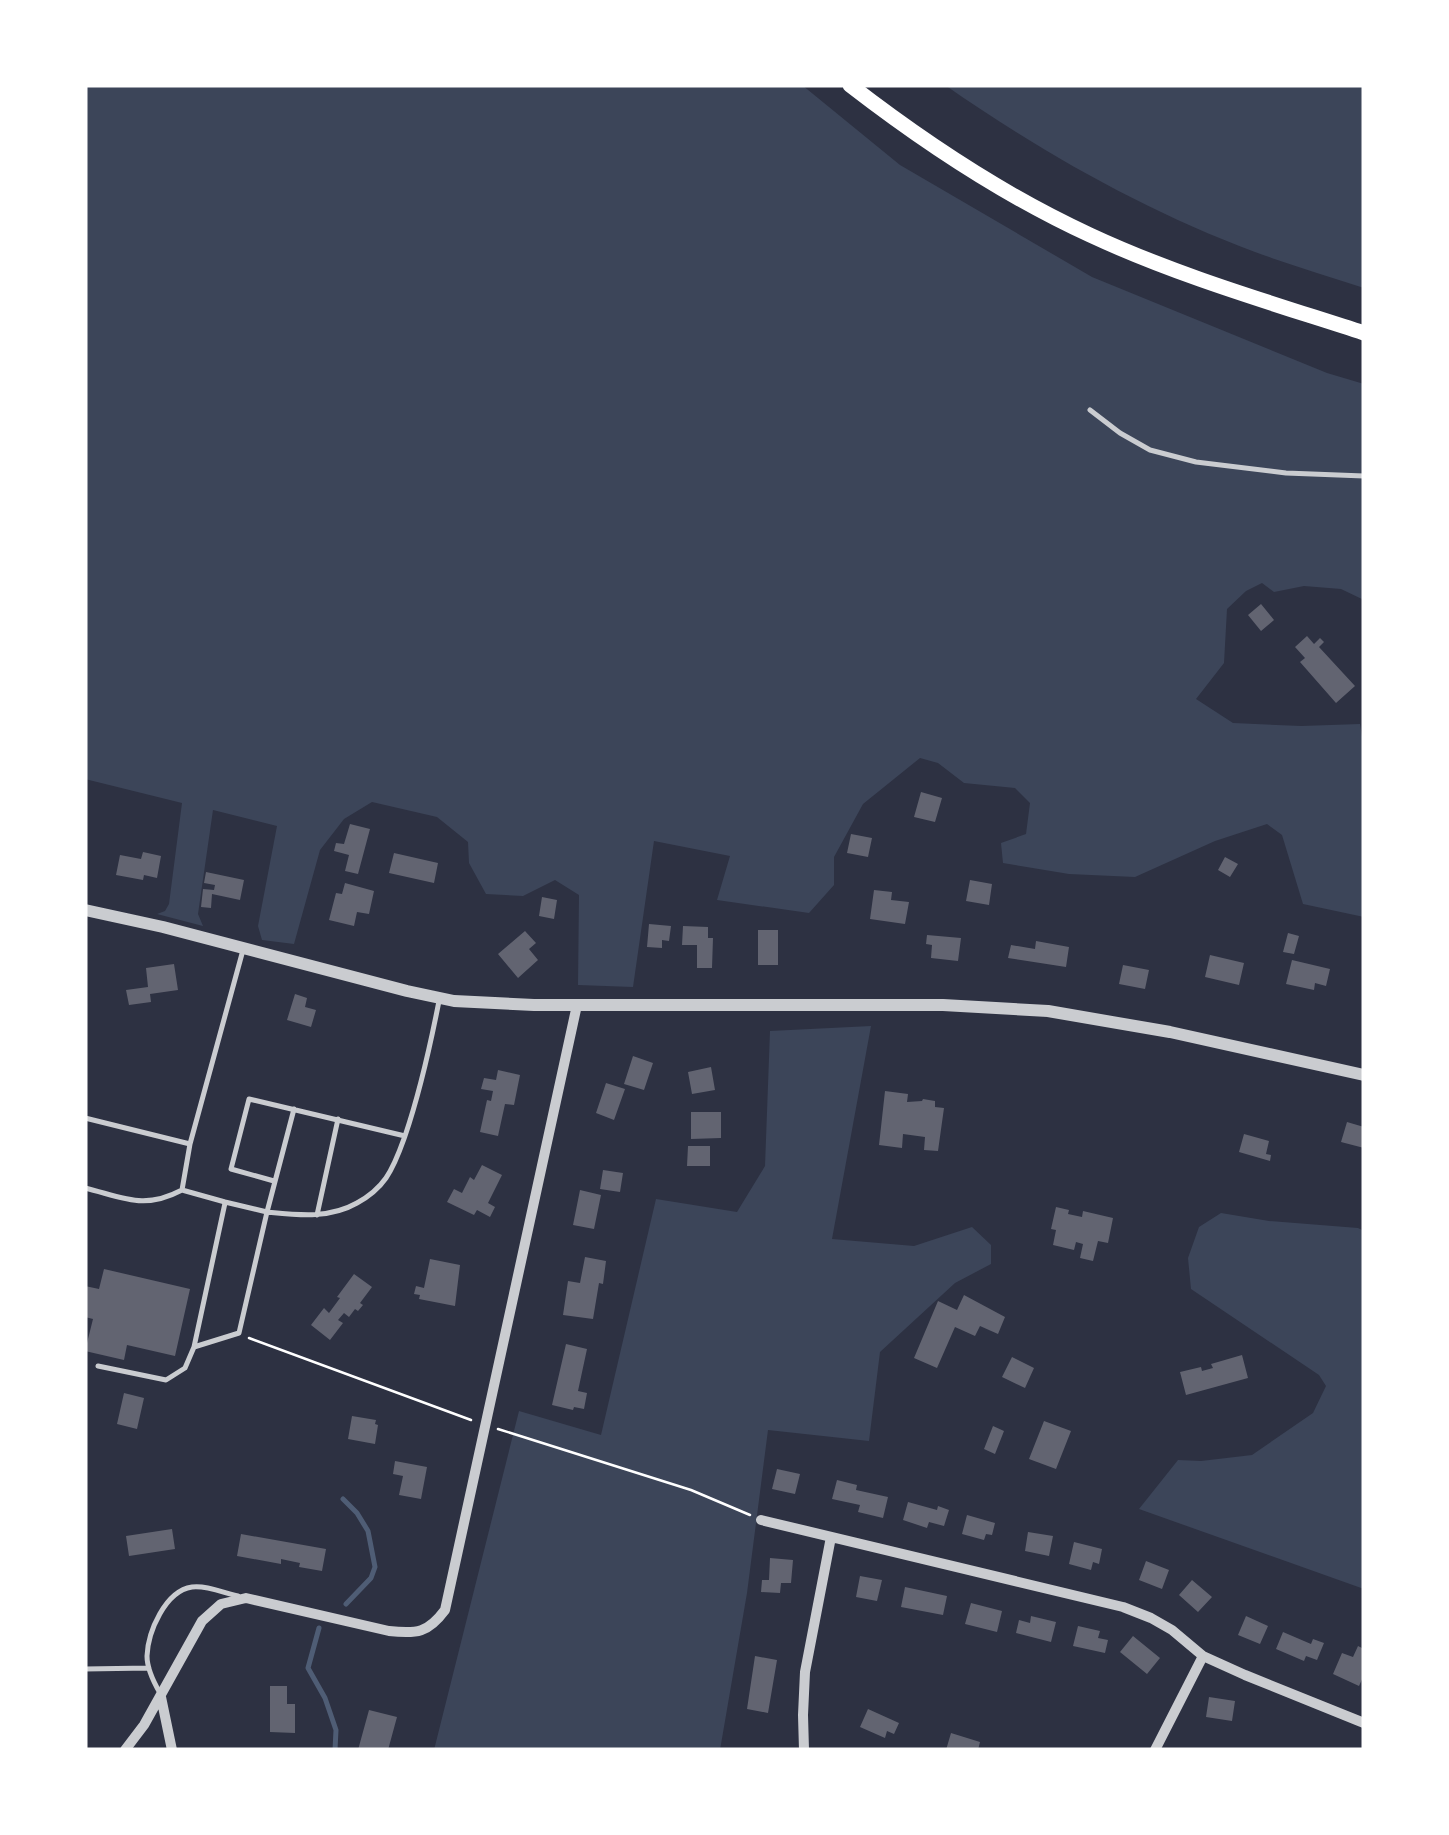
<svg xmlns="http://www.w3.org/2000/svg" width="1449" height="1835" viewBox="0 0 1449 1835" font-family="Mulish,sans-serif">
<style>
.green{fill:#3c4559}
.lines{fill:none;stroke-linecap:round;stroke-linejoin:round}
.stream{stroke:#4f5d75;stroke-width:5}
.building{fill:#626471}
.path{stroke:#fff;stroke-width:2.5}
.service{stroke:#caccd0;stroke-width:5}
.minor{stroke:#caccd0;stroke-width:10}
.tertiary{stroke:#caccd0;stroke-width:12}
.primary{stroke:#fff;stroke-width:15}
</style>
<rect width="100%" height="100%" fill="#2d3142"/>
<!-- green -->
<path class="green" d="M85,85h717l98,80 192,112 235,96 37,11v216l-23,-11 -37,-3 -30,6 -12,-9 -16,8 -19,18 -3,54 -28,36 37,24 68,3 59,-2 4,25v168l-61,-13 -21,-69 -15,-11 -52,17 -80,36 -66,-3 -66,-11 -2,-20 25,-9 4,-31 -15,-15 -51,-5 -26,-20 -18,-5 -57,46 -29,53v28l-25,28 -92,-13 13,-44 -76,-15 -21,146 -55,-2 1,-90 -24,-15 -32,16 -37,-2 -17,-31 -1,-21 -31,-25 -65,-15 -28,17 -24,31 -26,94 -32,-4 -4,-14 19,-100 -64,-16 -15,104 5,12 -46,-12 8,-3 4,-7 13,-101 -97,-24z
M945,85h419v203c-36,-12 -74,-23 -109,-36 -110,-41 -214,-100 -310,-167z
M871,1026l-39,213 82,7 58,-19 19,18v19l-36,19 -75,69 -11,89 -101,-11 -21,163 -27,157h-286l85,-339 82,24 55,-236 81,13 28,-46 5,-135z
M1221,1213l48,8 89,7 6,3v358l-225,-80 39,-49 23,1 51,-6 61,-42 13,-27 -7,-11 -128,-86 -3,-31 11,-31z"/>
<g class="lines">
<!-- stream -->
<path class="stream" d="M343,1499l14,14 11,18 7,36 -4,11 -25,26
M319,1628l-11,40 17,30 11,32 -1,20"/>
</g>
<!-- building -->
<path class="building" d="M1261,604l13,16 -13,11 -13,-16z
M1307,636l7,8 6,-6 4,4 -5,5 36,39 -19,17 -36,-41 5,-4 -10,-11z
M921,792l21,6 -7,24 -21,-5z
M350,824l20,5 -12,45 -13,-3 4,-16 -15,-4 2,-8 8,1z
M851,834l21,4 -4,19 -21,-4z
M143,852l18,4 -4,22 -13,-3 -1,5 -27,-5 4,-20 21,4z
M394,853l44,10 -4,20 -45,-10z
M1225,857l13,7 -8,13 -12,-7z
M206,872l38,8 -4,20 -28,-6 -1,14 -10,-1 2,-18 11,1 1,-5 -11,-2z
M970,880l22,4 -3,21 -23,-4z
M345,883l29,8 -5,23 -12,-2 -3,14 -25,-6 7,-27 6,1z
M874,890l18,2 -1,8 18,2 -4,22 -35,-5z
M542,897l15,3 -3,19 -15,-3z
M649,924l22,2 -2,15 -7,-1v8l-15,-1z
M683,926l25,1v11h5l-1,30h-15v-23h-15z
M758,930h20v35h-20z
M525,931l11,12 -7,6 9,11 -20,18 -20,-24z
M1288,933l11,3 -5,18 -11,-2z
M927,935l34,3 -3,23 -27,-3 1,-13 -6,-1z
M1036,941l33,6 -3,20 -58,-9 3,-13 24,4z
M1210,955l34,8 -5,22 -34,-8z
M1292,960l38,9 -4,17 -11,-3 -1,7 -28,-6z
M174,964l4,26 -28,4 1,8 -22,3 -3,-15 22,-3 -2,-19z
M1123,965l26,5 -4,19 -26,-5z
M295,994l12,4 -2,9 11,3 -5,17 -24,-7z
M633,1056l20,7 -9,27 -20,-6z
M711,1067l4,23 -23,4 -4,-22z
M498,1070l22,5 -6,30 -9,-1 -7,32 -18,-4 7,-32 4,1 2,-10 -12,-2 3,-11 12,2z
M606,1083l19,6 -11,31 -18,-7z
M885,1091l23,3 -1,8 15,-1 1,-2 12,2v6l9,1 -6,43 -14,-1 1,-13 -22,-3 -1,14 -23,-3z
M691,1112h30v26l-30,1z
M1347,1122l17,5v21l-23,-6z
M1244,1134l25,7 -3,13 5,1 -1,6 -31,-9z
M688,1146h22v20h-23z
M482,1165l20,10 -14,28 7,4 -5,10 -13,-7 -3,5 -27,-13 7,-13 8,4 8,-16 4,3z
M603,1170l20,3 -3,19 -20,-3z
M580,1190l21,5 -7,34 -21,-4z
M1056,1207l13,3 -1,4 14,3 1,-6 30,7 -5,25 -10,-2 -5,20 -13,-3 3,-14 -7,-2 -2,8 -21,-5 3,-15 -5,-1z
M585,1257l21,4 -3,23 -4,-1 -6,36 -30,-4 5,-34 12,2z
M430,1259l30,6 -5,41 -36,-7 1,-4 -6,-1 2,-8 8,2z
M104,1269l86,20 -15,67 -48,-11 -3,15 -39,-9 8,-32 -8,-2v-31l14,3z
M354,1274l18,13 -12,16 3,2 -5,6 -3,-2 -6,8 -5,-4 -6,7 5,3 -13,17 -19,-15 13,-17 5,5 11,-15 -3,-1z
M964,1295l41,22 -7,17 -18,-8 -5,10 -20,-9 -18,41 -23,-10 24,-57 19,9z
M566,1344l21,5 -9,42 9,2 -3,16 -10,-2 -1,3 -21,-5z
M1242,1355l6,23 -62,17 -6,-23 21,-5 1,4 11,-3 -2,-4z
M1012,1357l22,11 -9,20 -23,-11z
M124,1393l20,5 -7,31 -20,-5z
M352,1416l24,4 -1,4 3,1 -3,19 -27,-5z
M1044,1421l27,10 -15,38 -27,-10z
M993,1426l11,5 -9,23 -11,-5z
M395,1461l32,6 -6,32 -22,-4 4,-19 -10,-2z
M777,1469l23,5 -5,20 -23,-5z
M837,1480l20,5 -1,5 32,7 -5,21 -25,-6 2,-7 -28,-6z
M908,1502l29,8 1,-4 11,4 -5,16 -15,-4 -2,6 -24,-8z
M967,1515l28,8 -3,12 -6,-1 -2,6 -22,-6z
M172,1529l3,20 -46,7 -3,-20z
M1028,1532l25,4 -4,20 -24,-5z
M241,1534l85,15 -4,22 -23,-4 1,-4 -19,-4v5l-44,-8z
M1074,1542l28,7 -3,15 -6,-2 -2,8 -22,-6z
M770,1558l23,2 -2,23h-10l-1,10 -19,-1 1,-12h7z
M1146,1561l23,9 -7,19 -23,-9z
M860,1576l22,4 -5,21 -21,-4z
M1192,1580l20,17 -14,15 -19,-17z
M905,1587l42,9 -4,19 -42,-8z
M971,1603l31,8 -5,21 -32,-8z
M1031,1616l25,6 -5,20 -35,-9 3,-13 11,3z
M1246,1616l22,10 -8,18 -22,-9z
M1078,1626l22,5 -2,7 10,2 -3,13 -32,-7z
M1283,1632l28,12 2,-5 11,4 -7,17 -11,-4 -2,5 -28,-12z
M1133,1636l27,22 -13,16 -27,-22z
M1358,1646l6,3v26l-5,11 -26,-12 9,-21 11,4z
M755,1656l22,4 -9,53 -21,-4z
M270,1686h17v18h8v29l-25,-1z
M1209,1697l26,4 -3,20 -26,-4z
M868,1709l31,14 -5,11 -7,-3 -2,7 -25,-11z
M369,1710l28,7 -9,33h-30z
M951,1733l29,9 -2,8h-32z"/>
<g class="lines">
<!-- path -->
<path class="path" d="M249,1338l222,82
M498,1429l193,61 59,25"/>
<!-- service -->
<path class="service" d="M1090,410l30,23 30,17 46,12 90,11 78,3
M294,1109l-27,103c31,3 62,7 90,-9 11,-6 22,-15 29,-25 9,-13 14,-28 19,-42 15,-44 25,-89 34,-135
M85,1118l105,26
M274,1181l-43,-12 18,-70 156,37
M85,1188c40,10 59,22 97,2l43,12 42,10 -28,121 -45,14 -9,21 -19,12 -68,-14
M182,1190l8,-46 53,-194
M317,1215l21,-96
M194,1347l31,-144
M85,1669l64,-1
M160,1693c-7,-12 -13,-24 -13,-37 1,-24 18,-65 45,-69 14,-2 32,6 46,9"/>
<!-- minor -->
<path class="minor" d="M761,1520l362,87 28,11 21,12 31,26 42,19 119,48
M161,1697l11,53
M125,1750l19,-25 58,-104 19,-17 25,-6 143,33c28,3 39,2 56,-21l132,-605
M804,1750l-1,-35 2,-43 26,-135
M1155,1750l48,-94"/>
<!-- tertiary -->
<path class="tertiary" d="M85,910l78,17 244,64 47,10 80,4h409l105,6 122,21 194,43"/>
<!-- primary -->
<path class="primary" d="M850,85c75,58 153,110 240,150 88,41 182,68 274,98"/>
</g>
<!-- border -->
<rect width="1449" height="1835" fill="none" stroke="#ffffff" stroke-width="175"/>
</svg>
